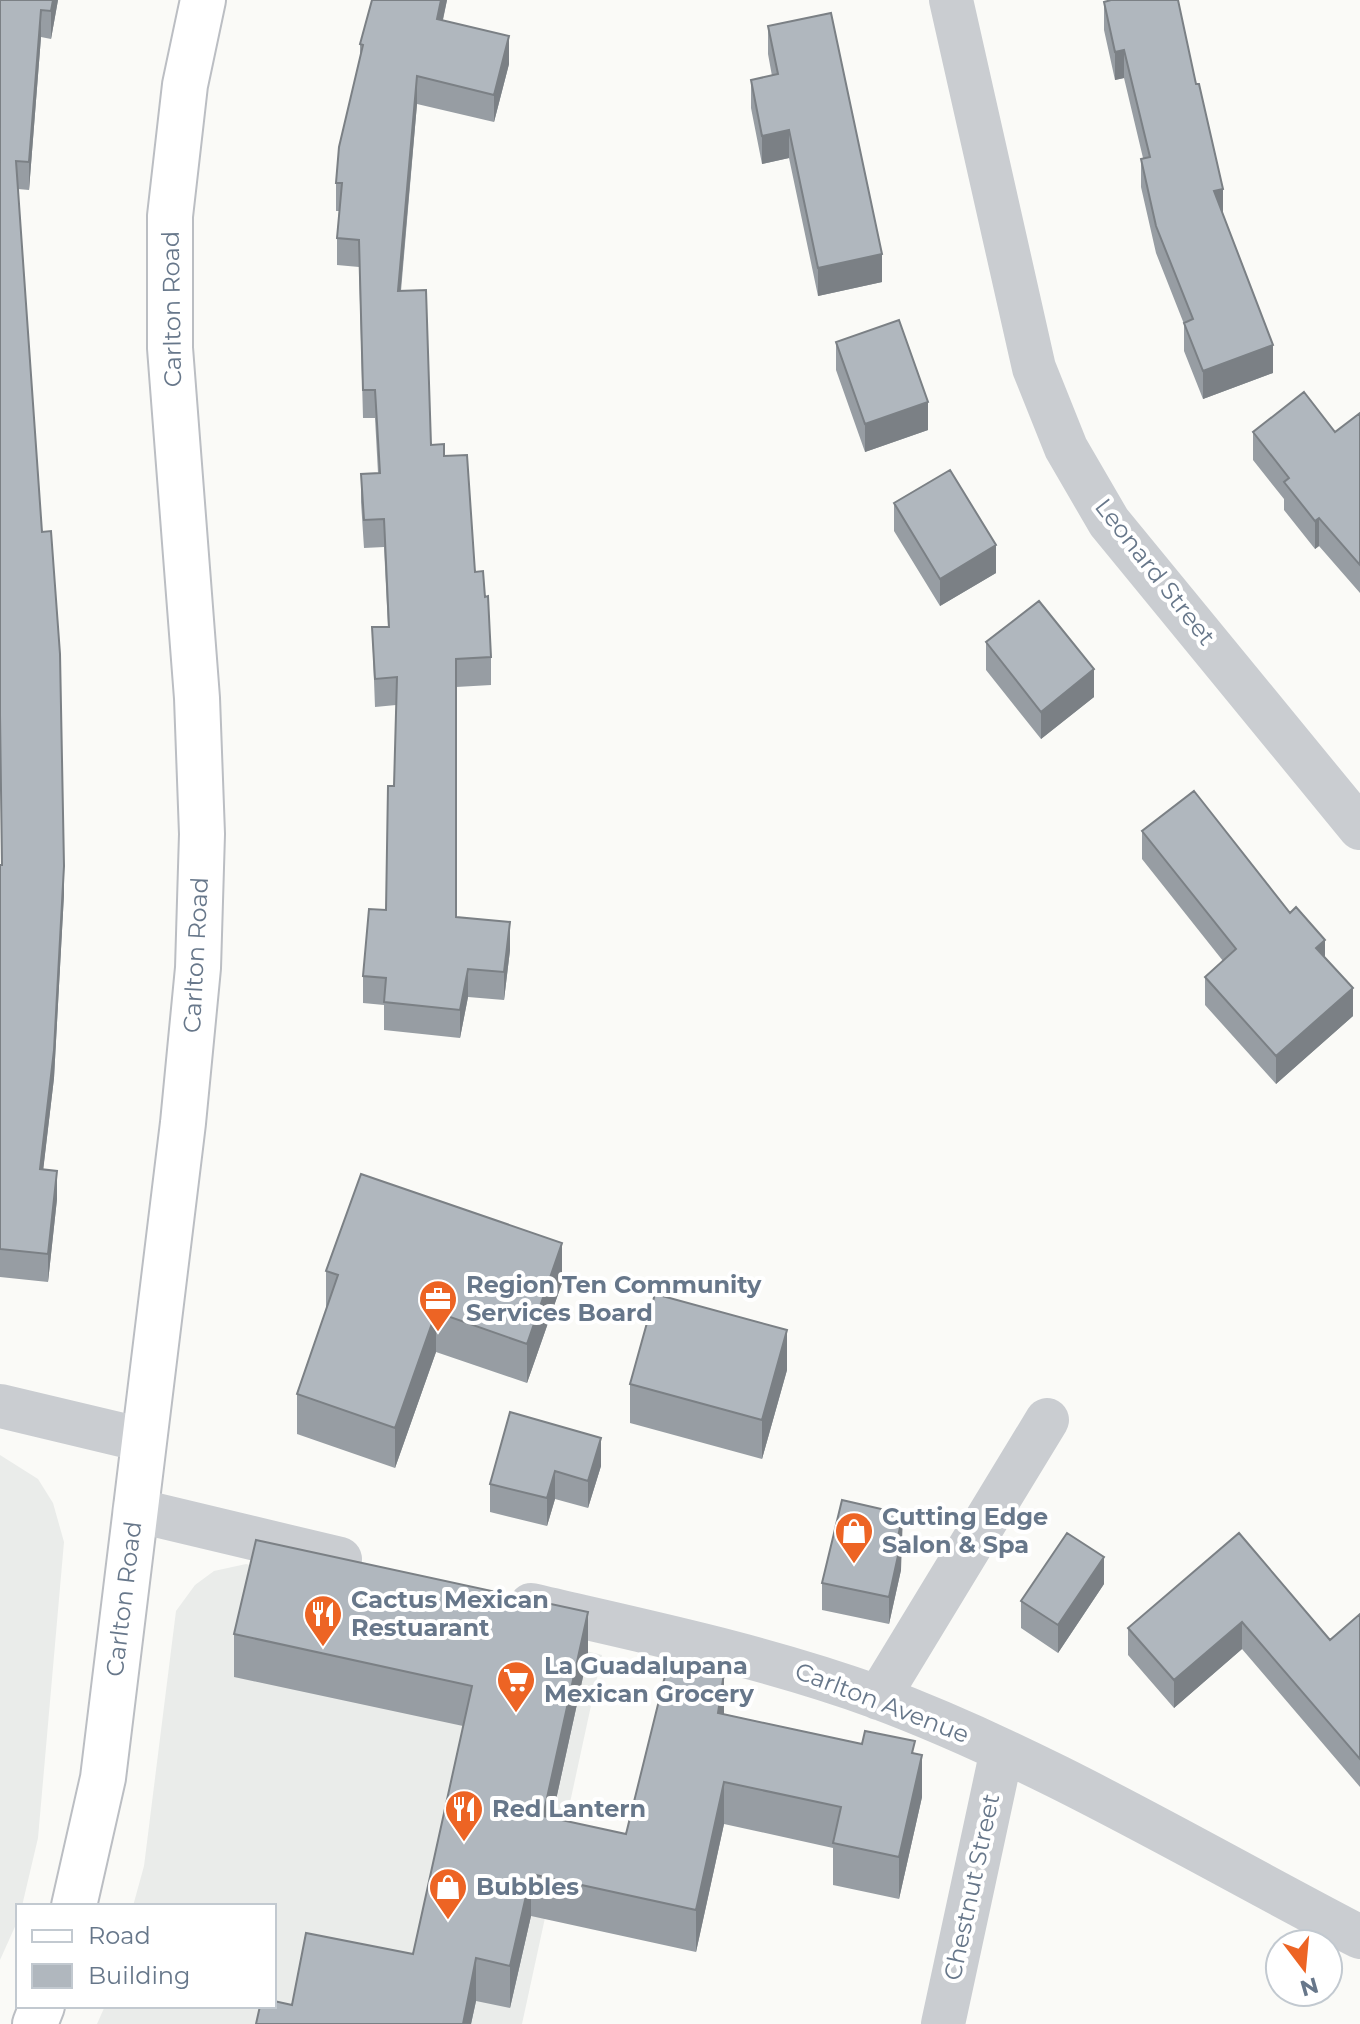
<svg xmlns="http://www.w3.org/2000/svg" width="1360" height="2024" viewBox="0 0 1360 2024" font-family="Montserrat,sans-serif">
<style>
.built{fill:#eaecea}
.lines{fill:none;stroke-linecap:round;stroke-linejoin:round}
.major-casing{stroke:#bbbec3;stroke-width:48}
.minor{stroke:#cacdd1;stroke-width:44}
.major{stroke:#fff;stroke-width:44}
.wall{fill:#979da3}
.shaded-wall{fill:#7b8085}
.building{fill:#b0b7be;stroke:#7b8085;stroke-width:2}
.labels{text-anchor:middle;stroke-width:8;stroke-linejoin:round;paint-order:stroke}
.street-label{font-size:24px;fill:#67778a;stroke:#fff}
.poi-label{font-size:24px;font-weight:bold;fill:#67778a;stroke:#fff;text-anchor:start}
</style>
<rect width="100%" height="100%" fill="#fafaf7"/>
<!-- built -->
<path class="built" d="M0,1455l38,24 15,24 11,39 -26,296 -16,68h-4v14l-18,40z
M246,1564l356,91 -80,369h-425l8,-18h169v-100h-141l11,-40 32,-255 19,-26 19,-14z"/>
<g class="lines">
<defs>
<path id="major" d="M74,1906l29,-128 80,-655 15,-155 4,-134 -5,-136 -27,-350v-132l15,-131 18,-85
M35,2024l7,-18"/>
</defs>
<!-- major casing -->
<use href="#major" class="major-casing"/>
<!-- minor -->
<path class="minor" d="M951,0l83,368 32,80 43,74 251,306
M0,1406l143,34
M135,1510l205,49
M531,1605c116,27 233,51 346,92 166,62 325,158 483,240
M878,1698l169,-278
M943,2024l59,-274"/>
<!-- major -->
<use href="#major" class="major"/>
</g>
<!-- wall -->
<path class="wall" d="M0,0h58l-7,39 -10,-2 -12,153 -11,-1 46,705 -10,184 -11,92 14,29 -9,83 -48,-5v-412h2z
M372,0h75l-4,20 66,44 -15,58 -77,-18 -16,187 30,154 13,11 31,116 10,25 6,60v28l-35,2v230l54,33 -6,50 -36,-3 -8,41 -76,-8v-25l-21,-2v-27l23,-66 8,-124 2,-81 -21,2 -3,-80h16l-4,-80 -20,1 -3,-46v-28l17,-1 -3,-55h-12l-4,-151 -22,-2v-27l2,-27h-3v-28l24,-122v-17z
M1107,0h71l45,215 50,158 -70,26 -19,-48v-27l-28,-71 -15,-66v-28l2,-1 -19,-80 -9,2 -11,-50v-28l3,-1z
M768,26l114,256 -64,14 -29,-138 -27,6 -11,-56v-28l21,-4 -4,-22z
M836,342l92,88 -63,22 -29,-82z
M1360,413v180l-41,-47 -4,3 -31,-39v-11l-31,-39v-28h82z
M894,503l102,70 -56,33 -46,-75z
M986,642l108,55 -53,42 -55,-69z
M1142,831l183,127 28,58 -77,68 -71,-79v-28l18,-16 -81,-102z
M326,1271l236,12 -35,100 -91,-31 -41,116 -98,-34v-40l29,-84z
M787,1370l-25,89 -132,-36v-39z
M601,1438v28l-13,42 -33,-9 -8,27 -57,-14v-28z
M1239,1533l91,107 30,-26v173l-118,-138 -68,59 -46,-53v-27z
M903,1542l-2,8v20l-12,54 -67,-14v-27z
M1104,1584l-46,69 -37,-25v-27z
M234,1634l354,20 -36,164 74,16 98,-120 138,30 53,9 7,44 -23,102 -66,-14v-37l-109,-24 -28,128 -165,-36 -21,92 -34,-7 -5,23h-215l36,-19 121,-51 50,-228 -229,-49z"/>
<!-- shaded-wall -->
<path class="shaded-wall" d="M53,0h5l-7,39v-28z
M441,0h6l-10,46v-27z
M41,10v27l-12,153v-28z
M509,36v28l-15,58v-27z
M1124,50v28l-9,2v-28z
M417,76v28l-19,214v-27z
M789,130v28l-27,6v-28z
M1223,189v28l-9,-26z
M882,254v28l-64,14v-28z
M1273,345v28l-70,26v-28z
M928,402v28l-63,22v-28z
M1319,518v28l-4,3v-28z
M996,545v28l-56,33v-27z
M1094,669v28l-53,42v-27z
M64,866v28l-10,184 -14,119v-28z
M510,922v28l-6,50v-28z
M1325,940v28l-9,-20z
M468,969v28l-8,41v-28z
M1353,988v28l-77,68v-28z
M57,1171v28l-9,83v-28z
M562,1243v40l-35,100v-39z
M436,1312v40l-41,116v-40z
M787,1330v40l-25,89v-39z
M601,1438v28l-13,42v-27z
M555,1471v28l-8,27v-28z
M903,1514l-2,56 -12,54v-27l8,-56z
M1104,1557v27l-46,69v-28z
M588,1612v42l-45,205v-43z
M1242,1622v27l-68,59v-28z
M724,1673v43l-6,-3z
M922,1755v42l-23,102v-42z
M724,1782v42l-28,128v-42z
M531,1874v42l-21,92v-42z
M476,1958v43l-5,23h-8z"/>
<!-- building -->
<path class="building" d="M0,0h53l-2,11 -10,-1 -12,152 -13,-1 26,371 9,-1 9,123 4,212 -10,184 -14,119 17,2 -9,83 -48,-5v-384h2l-2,-150z
M372,0h69l-4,19 72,17 -15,59 -77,-19 -19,215 28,-1 5,155 13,-1v12l23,-1 8,117 8,-1 2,26 3,-1 3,61 -35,2v258l54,5 -6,50 -36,-3 -8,41 -76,-8 2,-24 -23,-2 6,-67 17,1 2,-124h6l3,-109 -22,2 -3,-52h17l-5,-108 -20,1 -3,-46 19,-1 -5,-83h-12l-4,-150 -22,-2 5,-55h-6l3,-36 24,-102 -3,-1z
M1111,0h67l18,84h3l24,105 -9,2 59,154 -70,26 -19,-48 9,-4 -37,-93 -15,-67 9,-2 -26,-107 -9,2 -11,-50z
M831,13l51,241 -64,14 -29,-138 -27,6 -11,-56 27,-6 -10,-48z
M899,320l29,82 -63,22 -29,-82z
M1304,392l31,40 25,-19v152l-41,-47 -4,3 -31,-39 5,-4 -36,-46z
M950,470l46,75 -56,34 -46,-76z
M1039,601l55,68 -53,43 -55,-70z
M1194,791l96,122 6,-6 29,33 -9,8 37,40 -77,68 -71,-79 31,-28 -94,-118z
M361,1174l201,69 -35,101 -91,-32 -41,116 -98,-34 41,-119 -12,-4z
M655,1294l132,36 -25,90 -132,-36z
M510,1412l91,26 -13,43 -33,-10 -8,27 -57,-14z
M842,1500l61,14 -6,27 4,1 -12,55 -67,-14z
M1067,1533l37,24 -46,68 -37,-24z
M1239,1533l91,107 30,-26v145l-118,-137 -68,58 -46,-52z
M256,1540l332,72 -45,204 83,18 43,-174 55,13 -6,40 144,31 3,-13 50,10 -3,12 10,2 -23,102 -66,-14 8,-36 -117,-25 -28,128 -165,-36 -21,92 -34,-8 -13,66h-207l4,-18h14v-5l18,4 14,-72 107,21 59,-268 -238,-52z"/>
<!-- icons -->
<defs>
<symbol id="office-pin" viewBox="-11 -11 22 30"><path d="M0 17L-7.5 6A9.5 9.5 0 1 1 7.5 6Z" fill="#ed6424" stroke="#fff"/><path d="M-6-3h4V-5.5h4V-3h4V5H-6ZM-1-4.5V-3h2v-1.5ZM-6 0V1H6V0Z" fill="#fff"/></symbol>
<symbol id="shop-pin" viewBox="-11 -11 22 30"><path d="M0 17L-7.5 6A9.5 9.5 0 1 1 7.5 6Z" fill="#ed6424" stroke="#fff"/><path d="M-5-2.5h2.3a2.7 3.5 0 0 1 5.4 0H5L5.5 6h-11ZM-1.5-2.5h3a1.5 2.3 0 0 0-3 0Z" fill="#fff"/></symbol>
<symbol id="restaurant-pin" viewBox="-11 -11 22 30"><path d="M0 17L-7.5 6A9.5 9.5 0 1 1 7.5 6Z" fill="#ed6424" stroke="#fff"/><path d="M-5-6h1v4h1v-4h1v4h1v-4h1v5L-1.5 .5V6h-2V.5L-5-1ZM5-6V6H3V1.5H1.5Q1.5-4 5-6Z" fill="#fff"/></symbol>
<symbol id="supermarket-pin" viewBox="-11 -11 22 30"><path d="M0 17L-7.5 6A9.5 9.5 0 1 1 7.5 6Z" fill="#ed6424" stroke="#fff"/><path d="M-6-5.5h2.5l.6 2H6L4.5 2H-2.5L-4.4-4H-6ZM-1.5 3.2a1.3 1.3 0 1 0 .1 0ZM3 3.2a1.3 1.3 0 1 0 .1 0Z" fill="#fff"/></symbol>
</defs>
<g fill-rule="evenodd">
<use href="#office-pin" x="416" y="1277" width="44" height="60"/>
<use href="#shop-pin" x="832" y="1509" width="44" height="60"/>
<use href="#restaurant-pin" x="301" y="1592" width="44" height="60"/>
<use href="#supermarket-pin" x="494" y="1658" width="44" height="60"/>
<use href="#restaurant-pin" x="442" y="1787" width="44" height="60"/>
<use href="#shop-pin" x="426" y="1865" width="44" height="60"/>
</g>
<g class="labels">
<!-- street labels -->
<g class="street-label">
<text transform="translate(172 309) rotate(-91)" y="8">Carlton Road</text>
<text transform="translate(1155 572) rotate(52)" y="8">Leonard Street</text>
<text transform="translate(196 955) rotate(-87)" y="8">Carlton Road</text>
<text transform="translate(124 1599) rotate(-83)" y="8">Carlton Road</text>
<text transform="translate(882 1703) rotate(21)" y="8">Carlton Avenue</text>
<text transform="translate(972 1887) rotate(-78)" y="8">Chestnut Street</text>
</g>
<!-- poi labels -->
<g class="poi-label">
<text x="466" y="1293">Region Ten Community<tspan x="466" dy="28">Services Board</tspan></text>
<text x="882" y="1525">Cutting Edge<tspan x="882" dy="28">Salon &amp; Spa</tspan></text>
<text x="351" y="1608">Cactus Mexican<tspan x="351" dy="28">Restuarant</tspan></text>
<text x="544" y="1674">La Guadalupana<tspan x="544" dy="28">Mexican Grocery</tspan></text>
<text x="492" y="1817">Red Lantern</text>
<text x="476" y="1895">Bubbles</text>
</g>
</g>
<!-- legend -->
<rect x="16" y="1904" width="260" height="104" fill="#ffffff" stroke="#c2c9d0" stroke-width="2"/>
<rect x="32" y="1930" width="40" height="12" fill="#ffffff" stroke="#c2c9d0" stroke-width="2"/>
<text x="88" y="1944" font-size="24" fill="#67778a">Road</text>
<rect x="32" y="1964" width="40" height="24" fill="#b0b7be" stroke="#c2c9d0" stroke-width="2"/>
<text x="88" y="1984" font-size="24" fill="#67778a">Building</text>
<!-- north arrow -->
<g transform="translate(1304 1968) rotate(164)"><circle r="38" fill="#ffffff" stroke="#c2c9d0" stroke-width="2"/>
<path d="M0-6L14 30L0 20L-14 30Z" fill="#ed6424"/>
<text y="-12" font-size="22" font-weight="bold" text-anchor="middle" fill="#67778a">N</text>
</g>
</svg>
